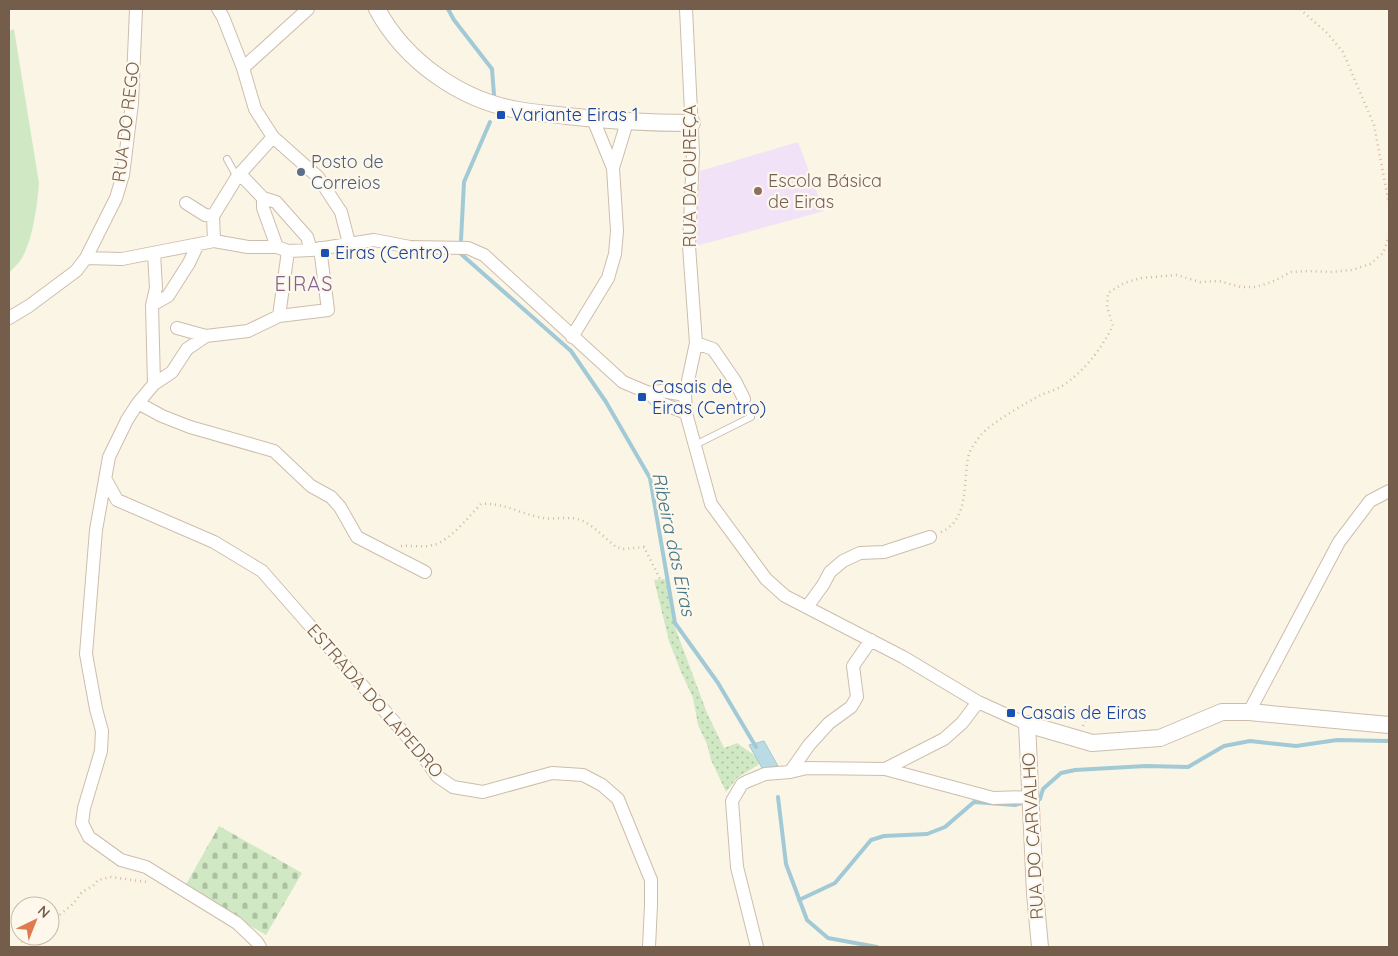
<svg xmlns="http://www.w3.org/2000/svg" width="1398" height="956" viewBox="0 0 1398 956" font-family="Quicksand,sans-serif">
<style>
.education{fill:#f1e2f8}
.green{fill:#d0e9c4}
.cemetery{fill:url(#cemetery-stones)}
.park{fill:url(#park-dots)}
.water{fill:#bbdbe4;stroke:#a1cad6}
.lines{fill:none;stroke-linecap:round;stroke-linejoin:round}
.stream{stroke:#a1cad6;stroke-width:4}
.service-casing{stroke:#cdbdac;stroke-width:8}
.minor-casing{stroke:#cdbdac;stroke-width:14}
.tertiary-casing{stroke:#cdbdac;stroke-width:18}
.path{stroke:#d5b9a1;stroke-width:2.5;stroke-dasharray:1 4;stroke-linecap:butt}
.service{stroke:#fff;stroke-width:6}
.minor{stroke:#fff;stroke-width:12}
.tertiary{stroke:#fff;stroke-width:16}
.transit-dot{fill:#1a4fb4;stroke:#fef8ec;stroke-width:2}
.service-dot{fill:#5c6f8a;stroke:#fef8ec;stroke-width:2}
.education-dot{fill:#8d6e63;stroke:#fef8ec;stroke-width:2}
.labels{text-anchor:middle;stroke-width:4.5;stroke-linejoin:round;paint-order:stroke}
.transit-label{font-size:18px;fill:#164399;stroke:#fef8ec;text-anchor:start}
.street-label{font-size:18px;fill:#745d4b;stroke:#fef8ec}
.service-label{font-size:18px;fill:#4e5e75;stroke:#fef8ec;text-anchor:start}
.education-label{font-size:18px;fill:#785e54;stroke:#fef8ec;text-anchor:start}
.water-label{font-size:19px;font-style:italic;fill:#467786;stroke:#fef8ec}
.quarter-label{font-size:20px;letter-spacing:1px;fill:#846390;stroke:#fef8ec}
</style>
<defs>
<pattern id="cemetery-stones" width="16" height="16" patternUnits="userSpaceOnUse" patternTransform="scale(1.25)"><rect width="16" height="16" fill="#d0e9c4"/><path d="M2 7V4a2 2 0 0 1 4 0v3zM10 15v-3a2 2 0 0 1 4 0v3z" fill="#adc0a1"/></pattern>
<pattern id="park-dots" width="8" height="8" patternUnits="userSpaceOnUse" patternTransform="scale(1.25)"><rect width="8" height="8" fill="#d0e9c4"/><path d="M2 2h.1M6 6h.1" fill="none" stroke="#adc0a1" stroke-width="1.8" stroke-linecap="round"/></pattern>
</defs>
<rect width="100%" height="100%" fill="#fbf5e6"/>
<!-- education -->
<path class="education" d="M798,142l26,69 -128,35 4,-75z"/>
<!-- green -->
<path class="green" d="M14,29l25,154c-2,23 -6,59 -19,78 -3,4 -8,8 -11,12v-242z"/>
<!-- cemetery -->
<path class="cemetery" d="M219,826l83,47 -36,62 -82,-47z"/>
<!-- park -->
<path class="park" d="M666,579l9,48 32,86 17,35 13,-5 24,17 -3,5 -21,13 -11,14 -15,-32 -4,-16 -9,-19 -5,-27 -12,-26 -12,-31 -15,-61z"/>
<!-- water -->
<path class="water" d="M764,741l14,25 -16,2 -13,-23z"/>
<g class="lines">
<!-- stream -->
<path class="stream" d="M448,9l6,11 38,49 2,26
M461,240l3,-58 26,-60
M461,254l110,97 35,51 44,76 25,145 43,60 38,64
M778,797l8,67 21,56 21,18 49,9
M1035,800l5,-1 3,-10 18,-16 14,-3 71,-4 42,1 36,-21 26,-5 46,5 41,-6 52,1
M799,900l36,-17 36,-43 13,-4 43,-2 18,-7 29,-25 41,3 11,-3"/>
<defs>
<path id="service" d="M227,159l10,18
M695,445l56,-28 -7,-18"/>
<path id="minor" d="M218,9l5,8 20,51 12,41 18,28 45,40 23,35 8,31
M686,9l7,144 -4,93 7,97 -11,52 1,18 25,91 55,75 19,17 118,61 75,45 49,22
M243,68l65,-59
M613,168l14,-46
M240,174l23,24v10l14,39
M263,198l13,4 31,35 4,13
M186,203l19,12 8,1
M214,241l-1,-25 24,-39 36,-40
M288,251l-9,65 49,-6 -8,-62
M154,253l2,35 -4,17 2,79
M86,258l36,1 92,-18 34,6h29l11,4 23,-1 63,-10 36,7 58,1 16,7 139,127 26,11 9,9 28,11
M152,305l16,-9 21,-33 9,-19
M9,318l20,-12 47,-35 10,-13 30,-60 7,-23 9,-72 4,-94
M177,328l29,8
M572,337l36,-59 7,-24 2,-23 -4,-63 -20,-49
M696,343l17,6 22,32 9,18
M649,393l13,-2 23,4
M138,403l24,13 28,11 84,24 37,35 20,11 9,10 17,30 68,35
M106,480l11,20 97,42 48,29 156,178 19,27 16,11 30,5 69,-19 31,2 19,10 16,14 33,81v25l-2,42
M807,607l16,-22 7,-13 13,-11 17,-8 24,-1 46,-15
M1249,712l90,-170 31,-41 19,-10
M885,769l59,-30 18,-16 16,-21
M790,772l19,-27 20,-22 22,-16 6,-10 -4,-31 18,-26
M260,947l-3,-5 -20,-19 -91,-56 -25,-7 -32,-23 -7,-14 2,-15 17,-57 1,-20 -6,-22 -10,-55 10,-124 13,-73 18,-37 11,-17 16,-19 18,-12 15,-23 19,-13 42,-5 31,-15
M757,947l-20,-80 -5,-66 10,-17 6,-3 17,-7 25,-2 17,-4 78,1 108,29 37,-1"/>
<path id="tertiary" d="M377,9c28,52 83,91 141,101 16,3 33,4 49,6 42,5 83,7 125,7
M1040,947l-5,-54 -8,-169 65,19 68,-5 62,-26h27l140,13"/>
</defs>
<!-- service casing -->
<use href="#service" class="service-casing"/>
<!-- minor casing -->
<use href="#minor" class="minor-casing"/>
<!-- tertiary casing -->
<use href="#tertiary" class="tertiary-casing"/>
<!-- path -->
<path class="path" d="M1300,9l27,24 16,19 31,73 15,79
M941,532c30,-13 21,-52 28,-78 2,-6 8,-14 12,-19 10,-12 46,-33 60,-40 7,-3 15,-5 21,-9 23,-15 38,-36 51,-60l-6,-19 1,-14 16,-10 17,-5 36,-3 23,7 19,-1 22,6h14l17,-5 19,-10 17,-1 22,1 22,-2 18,-6 13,-11 6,-17
M401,546c10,-1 23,2 32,-1 16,-3 36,-29 48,-41 23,-2 41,11 63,14 13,2 27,-3 39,3 12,6 23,18 33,26l7,2 21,-2 18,36
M1083,726l7,-18
M50,926l5,-7 19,-16 8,-11 11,-6 5,-6 13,-3 36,5
M24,947l-2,-6 3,-5"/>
<!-- service -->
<use href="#service" class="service"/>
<!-- minor -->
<use href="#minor" class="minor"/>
<!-- tertiary -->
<use href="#tertiary" class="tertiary"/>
</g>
<!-- markers -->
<g class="transit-dot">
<rect x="496" y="110" width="10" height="10" rx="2.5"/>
<rect x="320" y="248" width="10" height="10" rx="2.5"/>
<rect x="637" y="392" width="10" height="10" rx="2.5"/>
<rect x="1006" y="708" width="10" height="10" rx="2.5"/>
</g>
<circle class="service-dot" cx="301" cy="172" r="5"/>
<circle class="education-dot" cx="758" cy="191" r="5"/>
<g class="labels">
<!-- transit labels -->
<g class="transit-label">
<text x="511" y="121">Variante Eiras 1</text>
<text x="335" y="259">Eiras (Centro)</text>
<text x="652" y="393">Casais de<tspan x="652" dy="21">Eiras (Centro)</tspan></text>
<text x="1021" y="719">Casais de Eiras</text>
</g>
<!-- street labels -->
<g class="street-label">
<text transform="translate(126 122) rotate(-83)" y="6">RUA DO REGO</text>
<text transform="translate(690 176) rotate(-90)" y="6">RUA DA OUREÇA</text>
<text transform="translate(375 701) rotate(49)" y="6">ESTRADA DO LAPEDRO</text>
<text transform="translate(1033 836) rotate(-93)" y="6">RUA DO CARVALHO</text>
</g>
<!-- service labels -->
<g class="service-label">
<text x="311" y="168">Posto de<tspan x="311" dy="21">Correios</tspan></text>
</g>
<!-- education labels -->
<g class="education-label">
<text x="768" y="187">Escola Básica<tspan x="768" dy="21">de Eiras</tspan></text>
</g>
<!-- water labels -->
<g class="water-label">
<text transform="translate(674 544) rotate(78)" y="7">Ribeira das Eiras</text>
</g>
<!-- quarter labels -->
<g class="quarter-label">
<text x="304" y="291">EIRAS</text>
</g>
</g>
<!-- border -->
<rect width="1398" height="956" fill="none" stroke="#745d4b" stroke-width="20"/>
<!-- north arrow -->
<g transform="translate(35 921) rotate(43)"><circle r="24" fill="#fef8ec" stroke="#c7baac"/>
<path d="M0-4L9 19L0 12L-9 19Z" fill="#e07b50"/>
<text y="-8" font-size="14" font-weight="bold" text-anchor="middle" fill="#745d4b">N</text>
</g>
</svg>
